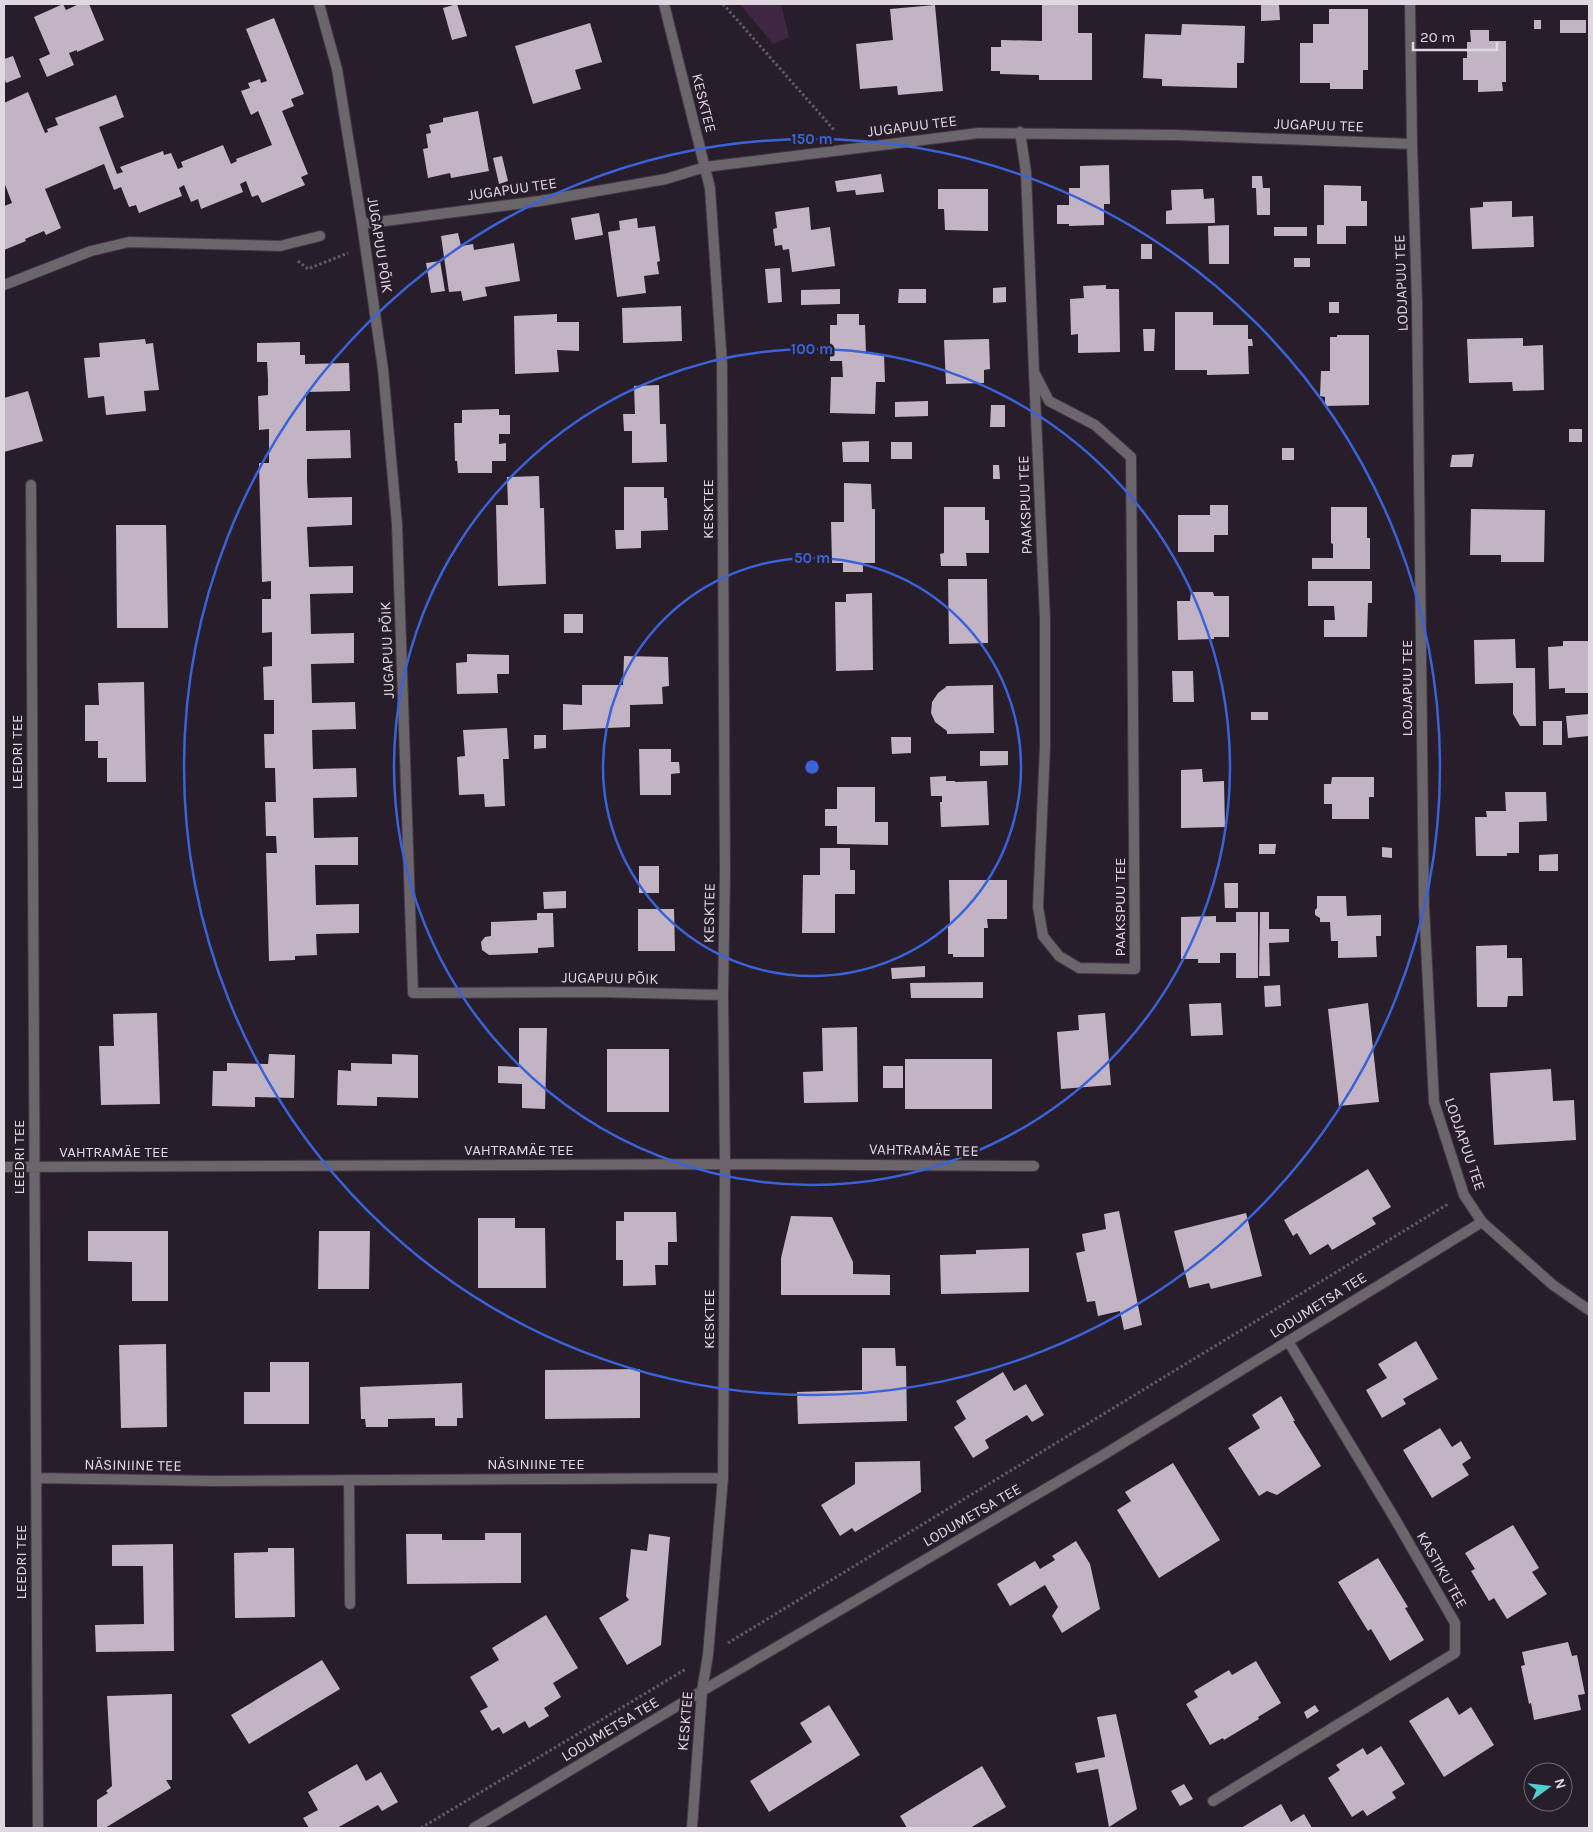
<svg xmlns="http://www.w3.org/2000/svg" width="1593" height="1832" viewBox="0 0 1593 1832" font-family="Karla,sans-serif">
<style>
.green{fill:#3f2642}
.building{fill:#c3b4c5}
.lines{fill:none;stroke-linecap:round;stroke-linejoin:round}
.minor-casing{stroke:#423744;stroke-width:12}
.path{stroke:#645a65;stroke-width:3;stroke-dasharray:2.5 2.5;stroke-linecap:butt}
.minor{stroke:#6b656c;stroke-width:10}
.ring{fill:none;stroke:#3a63d9;stroke-width:2.5}
.labels{text-anchor:middle;stroke-width:5;stroke-linejoin:round;paint-order:stroke}
.street-label{font-size:15px;fill:#e0d8e1;stroke:#281d2a}
.centre{fill:#3a63d9;stroke:#281d2a;stroke-width:2.5}
.ring-label{font-size:15px;text-anchor:middle;font-weight:bold;fill:#3a63d9;stroke:#281d2a;stroke-width:5;stroke-linejoin:round;paint-order:stroke}
</style>
<rect width="100%" height="100%" fill="#281d2a"/>
<!-- green -->
<path class="green" d="M740,4h41l8,33 -16,7z"/>
<!-- building -->
<path class="building" d="M63,4l3,6 13,-6h10l15,36 -27,12v-2l-8,3 5,12 -27,12 -8,-18 11,-5 -16,-37z
M457,4l10,32 -15,4 -9,-32z
M1261,4h18l1,16 -19,1z
M935,5l8,86 -45,4 -1,-9 -37,3 -4,-45 37,-4 -3,-31z
M1042,5h36v28h14v47h-53v-5l-39,-1v-3h-9v-24h10v-7l41,1z
M1329,9h39v61h-5v19h-33v-6h-30v-40h13v-19h16z
M274,18l30,76 -13,5 3,7 -12,5 26,63 -7,3 4,8 -43,18 -4,-8 -6,2 -6,-16 -6,3 3,8 -42,17 -3,-10 -7,3 -7,-17 -5,3 3,8 -43,17 -3,-8 -7,2 -8,-20 -7,3 -10,-26 -59,25 16,39 -15,7 -2,-4 -19,8 1,2 -22,9v-44l8,-3 -8,-21v-79l24,-11 17,41 3,-1 -1,-3 11,-4 -3,-7 61,-23 8,22 -25,10 18,47 6,-2 -3,-5 43,-16 1,4 7,-2 7,16 5,-2 -2,-5 42,-17 8,19 6,-3 -1,-2 36,-14 -14,-34 -7,4 -10,-24 9,-3 -2,-5 12,-4 1,4 6,-2 -21,-52z
M1534,20h7v9h-7z
M1560,20h26v13h-26z
M590,23l12,39 -27,8 6,19 -48,15 -18,-58z
M1182,24l63,2 -1,37h-7v25l-75,-2v-7l-19,-1 2,-44 36,1z
M1470,30h19v11h17v41h-4l1,9 -25,1v-12h-15v-22h4v-16h4z
M13,56l8,21 -15,6 -2,-6v-18z
M478,111l11,60 -38,7 -1,-5 -22,5 -5,-29 5,-1 -2,-14 5,-1 -2,-8 14,-3v-4z
M502,156l6,25 -9,3 -6,-26z
M1109,165l1,39h-6v21l-35,1v-2h-12v-19h12v-17h11v-22z
M881,174l3,18 -28,3 -1,-5 -18,2 -2,-11z
M1252,176h10l1,12h7v27h-13l-1,-27h-4z
M1324,185l37,1v15h6v25h-21v18h-29v-19h7z
M938,189h50v42l-43,-1 -1,-21h-6z
M1203,189l1,10 10,-1 1,25 -49,1v-13l6,-1 -1,-20z
M1512,201v16l21,-1 1,31 -62,2 -2,-41 13,-1v-5z
M809,207l2,23 19,-3 5,39 -43,6 -3,-23 -6,1 -1,-5 -7,1 -2,-17 4,-1 -2,-16z
M599,213l4,22 -28,5 -4,-22z
M637,218l1,10 17,-2 5,35 -3,1 2,12 -15,2 2,17 -29,4 -9,-65 12,-2 -1,-9z
M1229,225v39h-20l-1,-38z
M1274,227h33v9h-33z
M458,233l3,13 12,-2 1,6 40,-7 6,38 -35,6 2,9 -24,5 -2,-10 -12,1 -8,-56z
M1141,244h11v15h-11z
M1294,258h16v9h-16z
M440,261l5,30 -14,2 -5,-30z
M780,268l2,34 -14,1 -3,-34z
M1106,285v4h13l1,63 -42,1v-19l-7,1 -1,-36 14,-1 -1,-12z
M1006,287v15l-13,1v-15z
M840,289v15l-39,1v-15z
M899,289h27v14h-28z
M1329,302h10v11h-10z
M681,306l1,35 -59,2 -1,-35z
M1175,312h38v13h35v14h4l1,7h-5l1,28 -42,1v-5h-32z
M557,314v8h22v29l-22,-1 2,22 -44,2 -1,-58z
M837,314h22v11h6l1,29h18l1,28h-9l-1,32 -45,-1 1,-36h12l-1,-16h-12v-36h7z
M1143,329h12l-1,22h-10z
M1337,335h32v70l-44,1v-9l-5,-1 1,-25h9v-34h7z
M1523,338v8l20,-1 1,45 -31,1 -1,-9 -43,1 -2,-44z
M145,339l1,5 7,-1 6,47 -15,1 2,20 -40,4 -2,-19 -16,2 -4,-40 16,-1 -1,-14z
M989,339l1,30 -6,1v13l-38,1 -2,-44z
M300,342v13h5v9l44,-1 1,28 -44,1v39l44,-1 1,28 -44,1v20l1,19 44,-1v28l-45,2 2,40 44,-1v27l-43,1 1,40 43,-1v30l-43,1 1,39 43,-1 1,27 -44,1 1,39 43,-1 1,29 -44,1 1,40 44,-1v28h-43l1,40 43,-1v29l-43,1 1,21 -22,1v4l-26,1 -3,-108h11l-1,-17h-10l-1,-34h11l-1,-34h-10l-1,-34h10v-34h-10l-1,-33 9,-1v-34l-10,1v-34h9v-18l-9,1 -3,-119h10v-34l-10,1 -1,-34 10,-1v-16l-1,-17h-10v-19z
M659,385l1,39h6l1,38 -35,1v-32h-8l-1,-17h12l-1,-28z
M28,391l15,50 -39,11v-54z
M928,401v15l-33,1v-15z
M991,405h14v22h-15z
M499,409v6h11v19h-11v10l7,-1v18h-14v12h-34l-1,-12h-2l-1,-38h8v-13z
M1569,429h13v13h-13z
M869,441v21h-26l-1,-20z
M891,442h21v17h-21z
M1282,448h12v12h-12z
M1474,454l-2,13h-22l2,-12z
M993,465h6l1,14h-7z
M539,476l1,32h4l2,76 -48,2 -2,-81h12l-1,-28z
M844,483l27,1 1,25h3v54h-12v9h-20v-9h-11l-1,-41h13z
M624,487h40v11h3l1,32 -27,1v17l-25,1 -1,-19h9z
M1210,505h18v30h-14v17h-36v-37h32z
M944,507h41v13h4v33h-23l1,13h-26l-1,-12 4,-1z
M1331,507h36v31h3v31h-58v-11h21v-14l-2,-1z
M1471,509l74,1 -1,52h-43v-7h-31z
M116,525h50l2,103h-51z
M948,579h39l1,64 -39,1z
M1308,581h64v22h-4l-1,34h-43v-17h11l-1,-14h-26z
M1191,592h22l1,4h15v41h-15v2l-36,1 -1,-39h13z
M872,593l1,77 -37,1 -1,-69h11v-8z
M564,614h19v19h-19z
M1515,639l1,29h19l1,58h-16l-7,-12v-31l-38,1 -1,-44z
M1563,641h26v52h-24v-5l-16,1 -1,-42 15,-1z
M467,654l42,1v19h-12l1,19 -41,1 -1,-31 11,-1z
M624,656l44,1 1,29 -7,1 1,17 -33,1v22l-67,3v-26l19,1v-20h41z
M1172,671h21l1,31h-21z
M144,682l2,100h-39v-24h-9v-17h-13v-36h14l-1,-22z
M993,685l1,48 -47,1v-3l-12,-9 -4,-9 1,-11 6,-9 8,-6v-1z
M1251,712h17v8h-17z
M1589,714v22l-21,2 -2,-22z
M1543,721h19v24h-19z
M507,728l2,31h-6l2,47 -20,1 -1,-13 -25,1 -2,-38 8,-1 -2,-26z
M534,735h12v13l-12,1z
M891,737h20v16l-19,1z
M639,749h32v13h8l1,11 -9,1v21h-31z
M980,751h28v14l-28,1z
M1202,769l1,13 21,-1 1,46 -44,1v-58z
M946,776v5h9v1l32,-1 2,44 -48,2 -1,-25h2v-6h-11l-1,-19z
M1332,777h42v20h-5v22h-37v-15h-8v-20h7z
M837,787h38v35h13v23l-51,-1v-18h-12v-17h12z
M1505,792h41l1,29 -28,1v31h-12v3h-31l-1,-39h12l-1,-6h20z
M1259,844h17l-1,10h-16z
M1382,847l10,1v10l-10,-1z
M820,848h30v22h5v24h-20v39h-33l1,-58h17z
M1558,854v17h-19v-16z
M639,866h20v27h-20z
M949,880h58v39h-20l1,9h-4v29h-31v-3h-5v-28h2z
M1224,883h14v25h-13z
M566,891v17l-22,1 -1,-17z
M1317,896h29l1,20 34,-1v21h-5l1,21 -39,1v-17h-7l-1,-19h-10v-4l-5,-3v-5l2,-2z
M638,909h36l1,42h-37z
M1236,912h22v66h-22v-25h-16v10h-22v-4h-17v-42l35,-1v6h20z
M1260,912h9v17h20v13l-20,1 1,33h-11z
M537,913h16l1,34 -16,1v5l-49,2 -7,-5 -1,-8 4,-5 6,-1v-14l46,-2z
M1507,945v13h15l1,38h-15l-1,11h-30l-1,-61z
M925,966v11l-33,2 -1,-11z
M983,982v16h-72l-1,-15z
M1280,985l1,21 -16,1 -1,-21z
M1221,1003l2,32 -32,1 -2,-32z
M1368,1003l11,99 -40,4 -11,-97z
M157,1013l3,91 -59,1 -2,-59h15l-1,-32z
M1105,1013l6,72 -50,4 -4,-57 22,-2 -1,-15z
M857,1027l1,75 -54,1 -1,-31 20,-1 -1,-43z
M519,1028h28l-2,81 -23,-1v-24l-24,-1v-17l21,1z
M607,1049h62v63h-62z
M269,1054l26,1 -1,43 -39,-1v10l-43,-1 1,-35h14v-8l41,1z
M392,1054l26,1v43l-41,-1v9l-40,-1 1,-35 13,1v-8l41,1z
M905,1059h87v50h-87z
M883,1066h20v22h-20z
M1551,1069l2,32 21,-1 2,40 -82,5 -4,-72z
M1368,1169l23,38 -19,11 4,6 -44,26 -4,-6 -18,11 -13,-22 -4,3 -9,-16z
M1119,1211l23,114 -18,5 -4,-19 -22,5 -3,-15 -8,1 -11,-49 9,-2 -3,-17 24,-5 -2,-15z
M624,1212h52l1,30h-9v23h-13l1,20 -33,1v-26h-7v-39h8z
M1246,1213l16,63 -51,13 -2,-6 -20,5 -15,-57z
M791,1216l41,1 21,45v12l37,1v20h-109v-37z
M478,1218h37v10h30l1,60h-68z
M88,1231h80v70h-36v-39l-44,-1z
M319,1231h51l-1,58h-51z
M1029,1248v44l-88,2 -1,-39 36,-1v-4z
M1416,1341l22,38 -35,20 3,5 -24,14 -16,-28 21,-12 -9,-14z
M166,1344l1,83 -46,1 -2,-83z
M862,1348h33l1,18h10l1,55 -109,3 -1,-32 65,-2z
M270,1362h39v62h-65v-32h26z
M640,1369v49l-95,1v-49z
M1003,1372l11,19 12,-7 18,31 -12,7 -5,-7 -42,25 4,8 -16,10 -19,-31 12,-8 -10,-18z
M462,1383l1,35h-6v8h-22v-8l-47,1v8h-22l-1,-8h-4l-1,-32z
M1281,1396l14,25h-2l28,45 -44,29 -10,-4 -8,5 -31,-48 32,-20 -8,-13z
M1440,1428l12,19 9,-6 10,17 -9,6 7,11 -37,23 -29,-48z
M920,1461l1,31 -66,40 -3,-4 -12,8 -19,-31 34,-21v-22z
M1173,1463l47,77 -61,38 -42,-68 14,-9 -6,-9z
M1513,1525l26,43 -7,4 15,22 -40,25 -13,-21 -5,3 -18,-30 4,-2 -10,-16z
M485,1533h36v50l-114,1 -1,-50h36v6h43z
M649,1534l21,3 -9,108 -34,20 -28,-47 30,-18 -3,-4 5,-47 16,2z
M1076,1541l14,23 10,45 -38,24 -10,-17 6,-9 -13,-22 -35,21 -13,-22 38,-23 5,8 15,-9 -3,-4z
M173,1544l1,107 -78,1 -1,-27 49,-1 -1,-58h-31v-21z
M268,1548h26l1,69 -60,1 -1,-65 34,-1z
M1378,1558l30,49 -3,1 19,32 -34,21 -19,-32 -3,2 -30,-49z
M546,1615l32,53 -25,15 8,14 -17,11 5,8 -20,12 -4,-7 -22,13 -4,-7 -7,4 -12,-20 8,-4 -18,-30 29,-17 -7,-12z
M1568,1642l4,14 5,-1 8,39 -7,1 3,15 -47,10 -3,-17 -2,1 -8,-38 4,-1 -3,-13z
M322,1660l18,29 -91,55 -18,-29z
M1256,1661l25,42 -23,14 1,2 -35,21 -1,-2 -13,7 -24,-41 12,-7 -4,-6 35,-21 3,5z
M172,1694v86h-6l5,8 -66,40h-8v-28l11,-7 -2,-2 6,-5 -5,-90z
M1448,1697l11,18 12,-8 23,38 -50,32 -35,-56z
M829,1705l31,50 -91,57 -19,-31 62,-39 -12,-19z
M1315,1705l4,6 -12,8 -3,-7z
M1116,1714l21,95 -28,18 -11,-58 -21,4 -2,-10 30,-6 -8,-40z
M1381,1746l24,38 -13,8 4,6 -29,18 -4,-6 -11,7 -24,-39 12,-8 -4,-5 27,-17 4,7z
M357,1764l9,17 15,-9 17,30 -16,9 -4,-6 -41,23h-28l-6,-10 15,-8 -10,-18z
M982,1766l24,41 -36,21h-63l-7,-12z
M1184,1784l9,15 -13,7 -9,-15z
M1281,1804l10,18 13,-8 8,14h-71z"/>
<g class="lines">
<defs>
<path id="minor" d="M319,4l18,65 25,155 21,145 14,155 16,469 187,-1 123,3
M664,4l46,184 12,176 3,509 -2,122 2,169 -2,314 -15,177 -6,36 -10,137
M1410,4l2,140 5,159 7,603 10,196 30,93 18,27 71,63 36,25
M1020,132l6,40 8,200 15,29 46,24 36,32 4,512 -56,-1 -20,-12 -16,-20 -5,-29 7,-160v-128l-11,-247
M362,224l178,-23 126,-22 39,-12 274,-34 197,2 236,9
M4,285l87,-34 38,-9 151,4 40,-10
M31,485l7,1343
M4,1167l721,-3 309,2
M36,1478l177,3 510,-3
M349,1480l1,124
M1213,1801l242,-148v-30l-60,-104 -107,-178
M474,1828l228,-137 398,-234 382,-235"/>
</defs>
<!-- minor casing -->
<use href="#minor" class="minor-casing"/>
<!-- path -->
<path class="path" d="M723,4l112,127
M298,261l10,8 40,-16
M728,1643l720,-439
M421,1828l265,-159"/>
<!-- minor -->
<use href="#minor" class="minor"/>
</g>
<!-- distance rings -->
<g class="ring">
<circle cx="812" cy="767" r="209"/>
<circle cx="812" cy="767" r="418"/>
<circle cx="812" cy="767" r="628"/>
</g>
<g class="labels">
<!-- street labels -->
<g class="street-label">
<text transform="translate(704 103) rotate(76)" y="5">KESKTEE</text>
<text transform="translate(1319 125) rotate(2)" y="5">JUGAPUU TEE</text>
<text transform="translate(912 126) rotate(-7)" y="5">JUGAPUU TEE</text>
<text transform="translate(512 189) rotate(-8)" y="5">JUGAPUU TEE</text>
<text transform="translate(380 245) rotate(81)" y="5">JUGAPUU PÕIK</text>
<text transform="translate(1401 283) rotate(-92)" y="5">LODJAPUU TEE</text>
<text transform="translate(1025 505) rotate(-92)" y="5">PAAKSPUU TEE</text>
<text transform="translate(708 509) rotate(-90)" y="5">KESKTEE</text>
<text transform="translate(387 650) rotate(-92)" y="5">JUGAPUU PÕIK</text>
<text transform="translate(1407 688) rotate(-90)" y="5">LODJAPUU TEE</text>
<text transform="translate(17 752) rotate(-90)" y="5">LEEDRI TEE</text>
<text transform="translate(1120 907) rotate(-90)" y="5">PAAKSPUU TEE</text>
<text transform="translate(709 913) rotate(-89)" y="5">KESKTEE</text>
<text transform="translate(610 978) rotate(1)" y="5">JUGAPUU PÕIK</text>
<text transform="translate(1465 1144) rotate(71)" y="5">LODJAPUU TEE</text>
<text x="519" y="1155">VAHTRAMÄE TEE</text>
<text transform="translate(924 1150) rotate(1)" y="5">VAHTRAMÄE TEE</text>
<text x="114" y="1157">VAHTRAMÄE TEE</text>
<text transform="translate(19 1157) rotate(-90)" y="5">LEEDRI TEE</text>
<text transform="translate(1318 1305) rotate(-32)" y="5">LODUMETSA TEE</text>
<text transform="translate(709 1319) rotate(-90)" y="5">KESKTEE</text>
<text x="536" y="1469">NÄSINIINE TEE</text>
<text transform="translate(133 1465) rotate(1)" y="5">NÄSINIINE TEE</text>
<text transform="translate(972 1515) rotate(-30)" y="5">LODUMETSA TEE</text>
<text transform="translate(21 1562) rotate(-90)" y="5">LEEDRI TEE</text>
<text transform="translate(1442 1570) rotate(60)" y="5">KASTIKU TEE</text>
<text transform="translate(685 1721) rotate(-85)" y="5">KESKTEE</text>
<text transform="translate(610 1729) rotate(-31)" y="5">LODUMETSA TEE</text>
</g>
</g>
<circle cx="812" cy="767" r="8" class="centre"/>
<g class="ring-label">
<text x="812" y="144">150 m</text>
<text x="812" y="354">100 m</text>
<text x="812" y="563">50 m</text>
</g>
<!-- border -->
<rect width="1593" height="1832" fill="none" stroke="#e0d8e1" stroke-width="10"/>
<!-- north arrow -->
<g transform="translate(1548 1787) rotate(75)"><circle r="24" fill="#281d2a" stroke="#726873"/>
<path d="M0-4L9 19L0 12L-9 19Z" fill="#52cdd0"/>
<text y="-8" font-size="14" font-weight="bold" text-anchor="middle" fill="#e0d8e1">N</text>
</g>
<!-- scale -->
<path d="M1413 42v8h84v-8" fill="none" stroke="#e0d8e1" stroke-width="2.5"/>
<text x="1420" y="42" font-size="15" fill="#e0d8e1" stroke="#281d2a" stroke-width="4" paint-order="stroke">20 m</text>
</svg>
